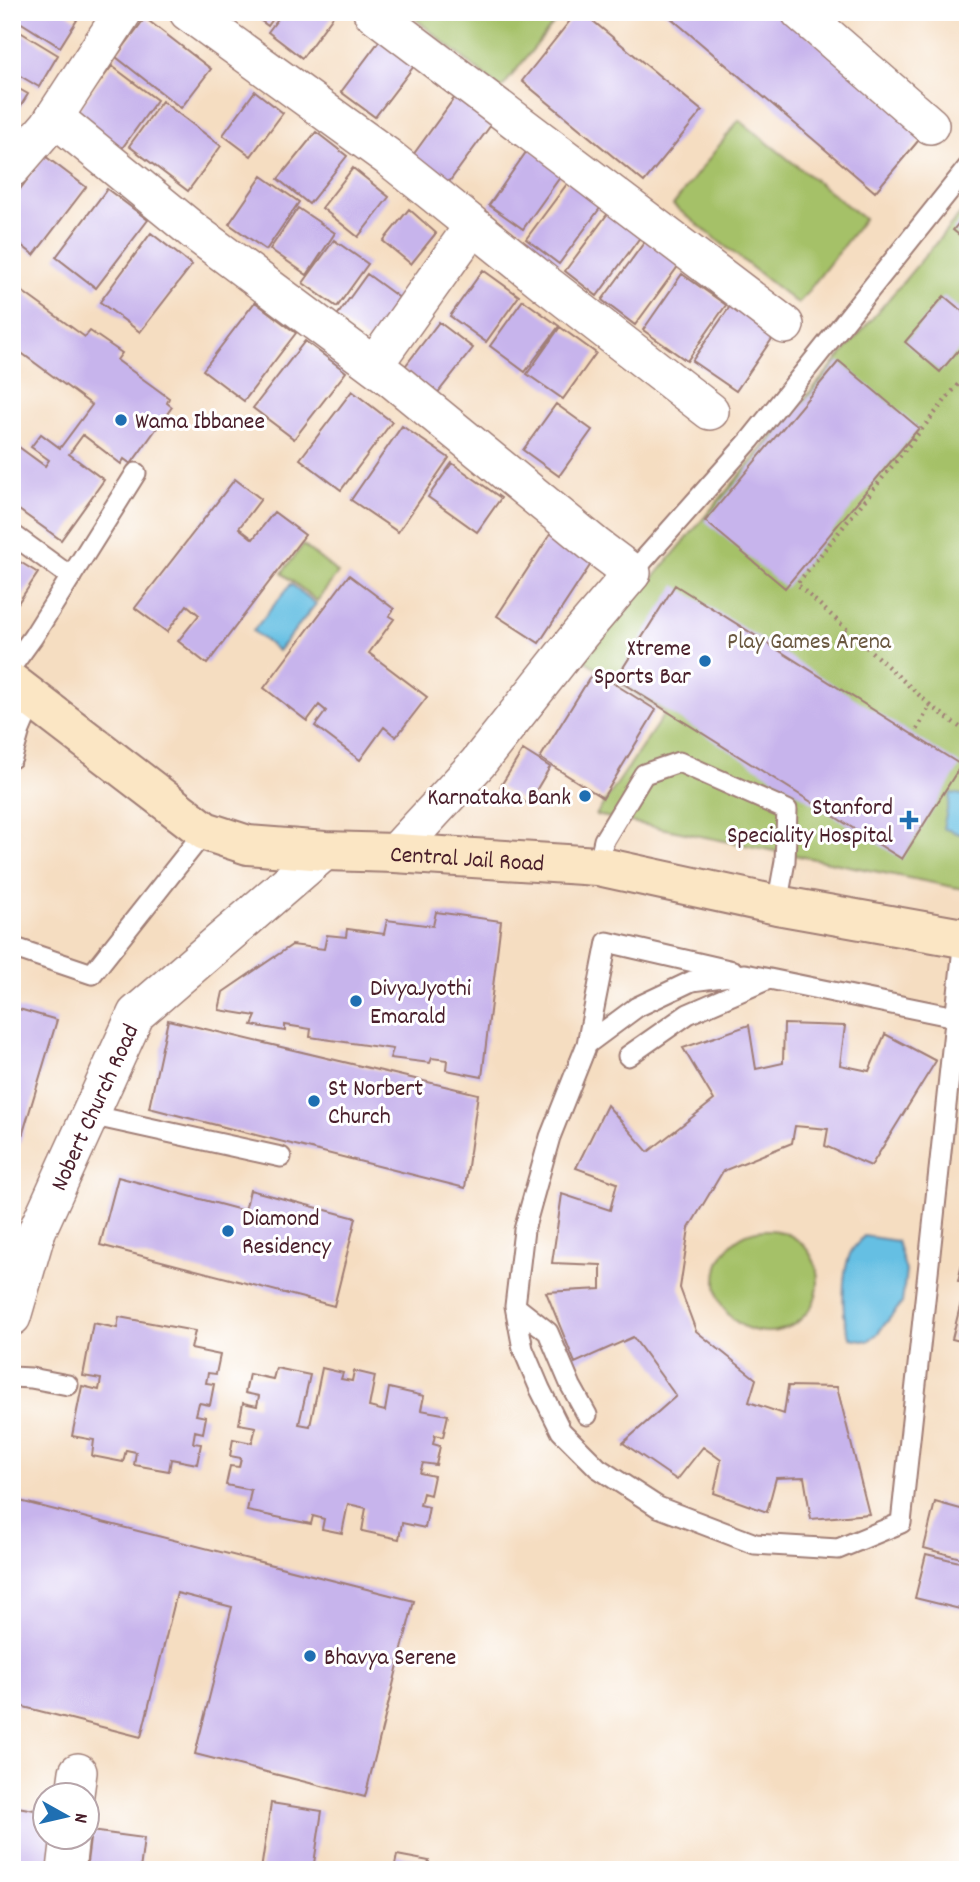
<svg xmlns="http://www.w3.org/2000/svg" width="980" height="1882" viewBox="0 0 980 1882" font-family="Dekko,sans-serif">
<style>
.green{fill:#a5c168;stroke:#78704a;stroke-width:2}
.water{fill:#65bfe3;stroke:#586f87;stroke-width:2}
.building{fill:#c7b4ec}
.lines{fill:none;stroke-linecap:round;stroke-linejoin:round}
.service-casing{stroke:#a07e76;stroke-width:23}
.minor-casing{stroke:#a07e76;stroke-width:40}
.secondary-casing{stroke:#a07e76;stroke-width:42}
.path{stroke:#a07e76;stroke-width:4.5;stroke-dasharray:2 5;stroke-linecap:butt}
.service{stroke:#fff;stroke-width:19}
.minor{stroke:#fff;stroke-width:37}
.secondary{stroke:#fbe6c4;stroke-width:38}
.poi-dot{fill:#1f6fb2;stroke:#fff;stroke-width:2.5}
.labels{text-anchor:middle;stroke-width:6;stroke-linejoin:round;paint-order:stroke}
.poi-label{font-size:24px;fill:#4a1f2b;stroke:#fff;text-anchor:start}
.park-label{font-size:24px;fill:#6a5840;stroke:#fff}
.street-label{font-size:24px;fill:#4a1f2b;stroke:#fff}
</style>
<rect width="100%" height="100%" fill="#fff"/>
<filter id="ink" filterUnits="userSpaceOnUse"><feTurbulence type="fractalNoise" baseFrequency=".0143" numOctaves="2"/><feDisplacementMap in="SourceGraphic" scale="14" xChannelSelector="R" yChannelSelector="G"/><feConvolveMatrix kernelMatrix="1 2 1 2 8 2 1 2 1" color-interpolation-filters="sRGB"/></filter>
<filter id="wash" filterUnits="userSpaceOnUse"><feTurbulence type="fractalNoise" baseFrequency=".00686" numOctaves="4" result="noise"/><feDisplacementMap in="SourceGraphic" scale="28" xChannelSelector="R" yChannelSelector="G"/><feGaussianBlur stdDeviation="1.57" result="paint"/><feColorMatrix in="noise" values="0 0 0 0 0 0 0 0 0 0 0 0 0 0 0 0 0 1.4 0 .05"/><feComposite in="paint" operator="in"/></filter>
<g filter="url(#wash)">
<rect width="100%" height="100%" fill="#f5ddc1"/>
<!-- green -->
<path class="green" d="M407,12h156l-62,77z
M739,120l125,99 -66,85 -125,-99z
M968,205v685l-372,-75 69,-102 -81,-53z
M303,545l35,28 -21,28 -35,-28z
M716 1281a51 51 0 1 1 102 0a51 51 0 1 1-102 0Z"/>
<!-- water -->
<path class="water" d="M291,584l25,20 -38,47 -25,-20z
M951,793l17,3v41l-25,-9z
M864,1236l33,5 9,30 -4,32 -25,31 -9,7 -17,-3c-11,-18 -9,-65 -1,-84 3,-7 9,-12 14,-18z"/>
<g id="blocks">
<!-- building -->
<path class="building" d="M12,12h53l12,8 -17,27 -48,-30z
M249,12h29l-10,14z
M283,12h53l-34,46 -34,-26z
M577,12h5l120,99 -58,71 -122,-101z
M664,12h116l144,122 -49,58z
M145,18l66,51 -30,39 -65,-51z
M12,27l46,28 -19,32 -27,-16z
M380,40l34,26 -39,51 -34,-25z
M112,66l45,34 -37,51 -46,-35z
M12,85l16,9 -16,26z
M255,91l28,22 -32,43 -28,-21z
M455,97l36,28 -42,57 -36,-27z
M162,101l59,45 -33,45 -59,-45z
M316,132l31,24 -38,48 -31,-25z
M529,148l34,25 -40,56 -34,-24z
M45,156l41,31 -52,68 -22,-17v-38z
M353,168l36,29 -31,40 -36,-29z
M262,176l37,26 -33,48 -37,-26z
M570,180l33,24 -44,60 -33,-25z
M107,189l41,31 -52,68 -40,-31z
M298,208l37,25 -28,42 -37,-26z
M409,209l27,24 -25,31 -28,-23z
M609,212l32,24 -44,60 -32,-25z
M968,212v30l-15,-12z
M151,233l41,32 -52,67 -40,-30z
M334,240l34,24 -31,43 -34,-24z
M646,240l33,25 -44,60 -33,-25z
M483,270l36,26 -33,46 -36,-26z
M367,274l34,25 -31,43 -34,-25z
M682,274l44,31 -39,56 -44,-31z
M12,284l73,53 5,-6 32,22 -5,7 52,38 -2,5 5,4 -41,57 -7,-5 -3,5 -38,-29 -14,19 35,26 -43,60 -49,-35v-63l33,24 4,-6 -18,-13 10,-13 19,14 32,-43 -80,-59z
M944,296l24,20v23l-28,33 -35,-30z
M523,300l36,26 -34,46 -35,-26z
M255,302l41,31 -52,68 -41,-31z
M731,305l43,31 -38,55 -44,-30z
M439,322l34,26 -37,47 -33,-26z
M560,327l36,26 -33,46 -36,-25z
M305,341l41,31 -52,67 -41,-31z
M839,361l80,67 -134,160 -80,-67z
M352,391l40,31 -51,68 -41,-31z
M556,404l36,26 -33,46 -36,-26z
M402,426l47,32 -51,74 -47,-32z
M452,463l49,35 -24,34 -49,-35z
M235,479l26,20 -22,29 14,11 21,-27 31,23 -98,129 -29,-23 21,-26 -12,-10 -20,27 -32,-24z
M551,533l42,28 -54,82 -42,-27z
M12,557l26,16 -26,39z
M349,575l45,34 -5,7 5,3 -25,34 58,44 -31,40 -12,-10 -24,33 -45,-34 11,-15 -7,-6 -12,16 -43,-33z
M675,585l286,180 -59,94 -286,-180z
M594,671l62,39 -53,88 -63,-40z
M523,750l27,17 -22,37 -28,-17z
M436,912l65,9 -19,156 -36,-7 1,-10 -15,-2 -2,5 -40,-5 3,-9 -83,-12 1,-8 -26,-4v6l-33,-6 4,-9 -37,-6 4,-18 69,-47 32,4 3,-14 19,2 1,-8 37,5 3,-14 46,6z
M12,1007l45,13 -44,146 -1,-1z
M168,1020l310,74 -13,94 -316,-80z
M784,1024l61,2 -5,39 29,6 16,-37 51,27 -65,105 -46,-20 3,-17 -33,-3 -3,17 -69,28 -34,57 -9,60 16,43 60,48 -7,23 35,12 4,-28 49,1 32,127 -58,5 -7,-42 -28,1 -9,34 -53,-19 7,-33 -18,-13 -26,33 -54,-37 53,-47 -43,-59 -58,26 -29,-71 55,-3v-24l-49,-2 10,-69 48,16 7,-27 -41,-15 31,-63 41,47 66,-52 -31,-52 66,-23 7,44 27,-6z
M118,1177l127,34 5,-21 106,28 -22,88 -234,-61z
M967,1242h1v41l-10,-2z
M965,1286h3v57l-16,-4z
M119,1317l76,14 -4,18 29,6 -4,19 -8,-1 -2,10 8,1 -4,21 -11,-2 -3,12 10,2 -3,16 -8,-2 -2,12 8,1 -4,20 -26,-5 -2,12 -35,-6 2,-13 -10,-2 -3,12 -31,-6 2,-16 -22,-4 10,-50 17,4 2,-11 -18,-3 10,-53 24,5z
M276,1368l34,7 -11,49 11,2 12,-58 21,5 -2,6 11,2 2,-10 21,5 -6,31 16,4 4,-23 35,8 -3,14 27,5 -5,22 -8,-2 -2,9 7,2 -4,19 -13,-2 -3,10 14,3 -4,19 -7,-2 -3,12 9,2 -4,21 -23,-5 -3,16 -37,-8 4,-23 -18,-4 -6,29 -20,-4 2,-10 -11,-3 -2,8 -64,-13 4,-21 -25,-5 4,-19 9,1 2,-9 -11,-2 3,-17 19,4 4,-16 -17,-3 4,-21 14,3 2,-10 -14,-3 4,-19 24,5z
M12,1499l402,102 -49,196 -170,-43 37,-147 -55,-14 -36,144 -129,-33z
M935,1502l33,9v49l-44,-12z
M926,1554l42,10v47l-53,-13z
M271,1803l51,8 -9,59h-52z
M12,1806l34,6v25h10l-6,33h-38z
M91,1831l53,7 -4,32h-54z
M397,1855l32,6 -2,9h-33z"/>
</g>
</g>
<g filter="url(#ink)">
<use href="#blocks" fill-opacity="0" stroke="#a07e76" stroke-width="2"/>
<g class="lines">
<defs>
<path id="service" d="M12,534l59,43
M632,573l118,-133 218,-273
M12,666l21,-29 103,-164
M12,758l8,-28 13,-31
M598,866l6,-26 40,-66 35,-12 108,48 -2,51 -8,44
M12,947l80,27 113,-143
M955,1017l-210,-43 -53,7 -55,26 -50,37 -37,93 -26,93 -9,76 8,43 17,40 21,42 37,37 60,39 97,37 83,5 63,-26 63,-585
M587,1044l20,-102 126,29
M628,1056l60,-42 81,-35
M90,1115l191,42
M515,1306l33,26 23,54 16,29
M12,1377l19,1 37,7"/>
<g id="minor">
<path d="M188,12l200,145 158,127 164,127"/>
<path d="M372,12l413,313"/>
<path d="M800,12l130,113"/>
<path d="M54,117l142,116 196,146 204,167 36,27 -52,61 -102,129 -83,90"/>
<path d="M12,168l37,-43 74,-113"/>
<path d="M374,365l99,-139"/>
<path id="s1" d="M12,1317l25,-86 99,-217 189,-163"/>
<path d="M75,1794l3,-22"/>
<path d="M66,1870l4,-34"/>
</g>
<g id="secondary">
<path id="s2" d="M12,683l193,148 43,14 77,6 70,2 203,13 179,39 191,34"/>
</g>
</defs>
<!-- service casing -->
<use href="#service" class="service-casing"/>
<!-- minor casing -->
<use href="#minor" class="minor-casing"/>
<!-- secondary casing -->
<use href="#secondary" class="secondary-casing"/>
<!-- path -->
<path class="path" d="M930,705l35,26 3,-4
M914,736l16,-31 -133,-121 171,-212"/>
<!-- service -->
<use href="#service" class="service"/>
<!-- minor -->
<use href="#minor" class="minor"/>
<!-- secondary -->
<use href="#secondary" class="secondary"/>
</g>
</g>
<!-- markers -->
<g class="poi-dot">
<circle cx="121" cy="420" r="7"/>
<circle cx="705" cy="661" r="7"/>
<circle cx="585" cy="796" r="7"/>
<path d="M905.5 809.5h7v7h7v7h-7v7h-7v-7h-7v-7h7z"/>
<circle cx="356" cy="1001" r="7"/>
<circle cx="314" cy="1101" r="7"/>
<circle cx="228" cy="1231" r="7"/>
<circle cx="310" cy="1656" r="7"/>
</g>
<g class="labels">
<!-- poi labels -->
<g class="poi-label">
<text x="135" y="428">Wama Ibbanee</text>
<text x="691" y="655" text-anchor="end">Xtreme<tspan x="691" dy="28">Sports Bar</tspan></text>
<text x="571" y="804" text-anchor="end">Karnataka Bank</text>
<text x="893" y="814" text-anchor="end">Stanford<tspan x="893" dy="28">Speciality Hospital</tspan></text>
<text x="370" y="995">DivyaJyothi<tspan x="370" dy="28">Emarald</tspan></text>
<text x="328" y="1095">St Norbert<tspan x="328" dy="28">Church</tspan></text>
<text x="242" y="1225">Diamond<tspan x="242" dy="28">Residency</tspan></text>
<text x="324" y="1664">Bhavya Serene</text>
</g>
<!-- park labels -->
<g class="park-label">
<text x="809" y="648">Play Games Arena</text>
</g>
<!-- street labels -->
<g class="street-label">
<text dy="8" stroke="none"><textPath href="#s2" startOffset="508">Central Jail Road</textPath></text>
<text dy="8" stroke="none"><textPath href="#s1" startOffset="226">Nobert Church Road</textPath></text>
</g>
</g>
<!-- margin -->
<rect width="980" height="1882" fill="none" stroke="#fff" stroke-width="42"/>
<!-- north arrow -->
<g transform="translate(66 1816) rotate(98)"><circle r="33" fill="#ffffff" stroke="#b7a5aa" stroke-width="2"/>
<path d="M0-5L12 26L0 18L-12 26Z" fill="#1f6fb2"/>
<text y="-10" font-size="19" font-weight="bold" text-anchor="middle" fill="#4a1f2b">N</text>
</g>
</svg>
